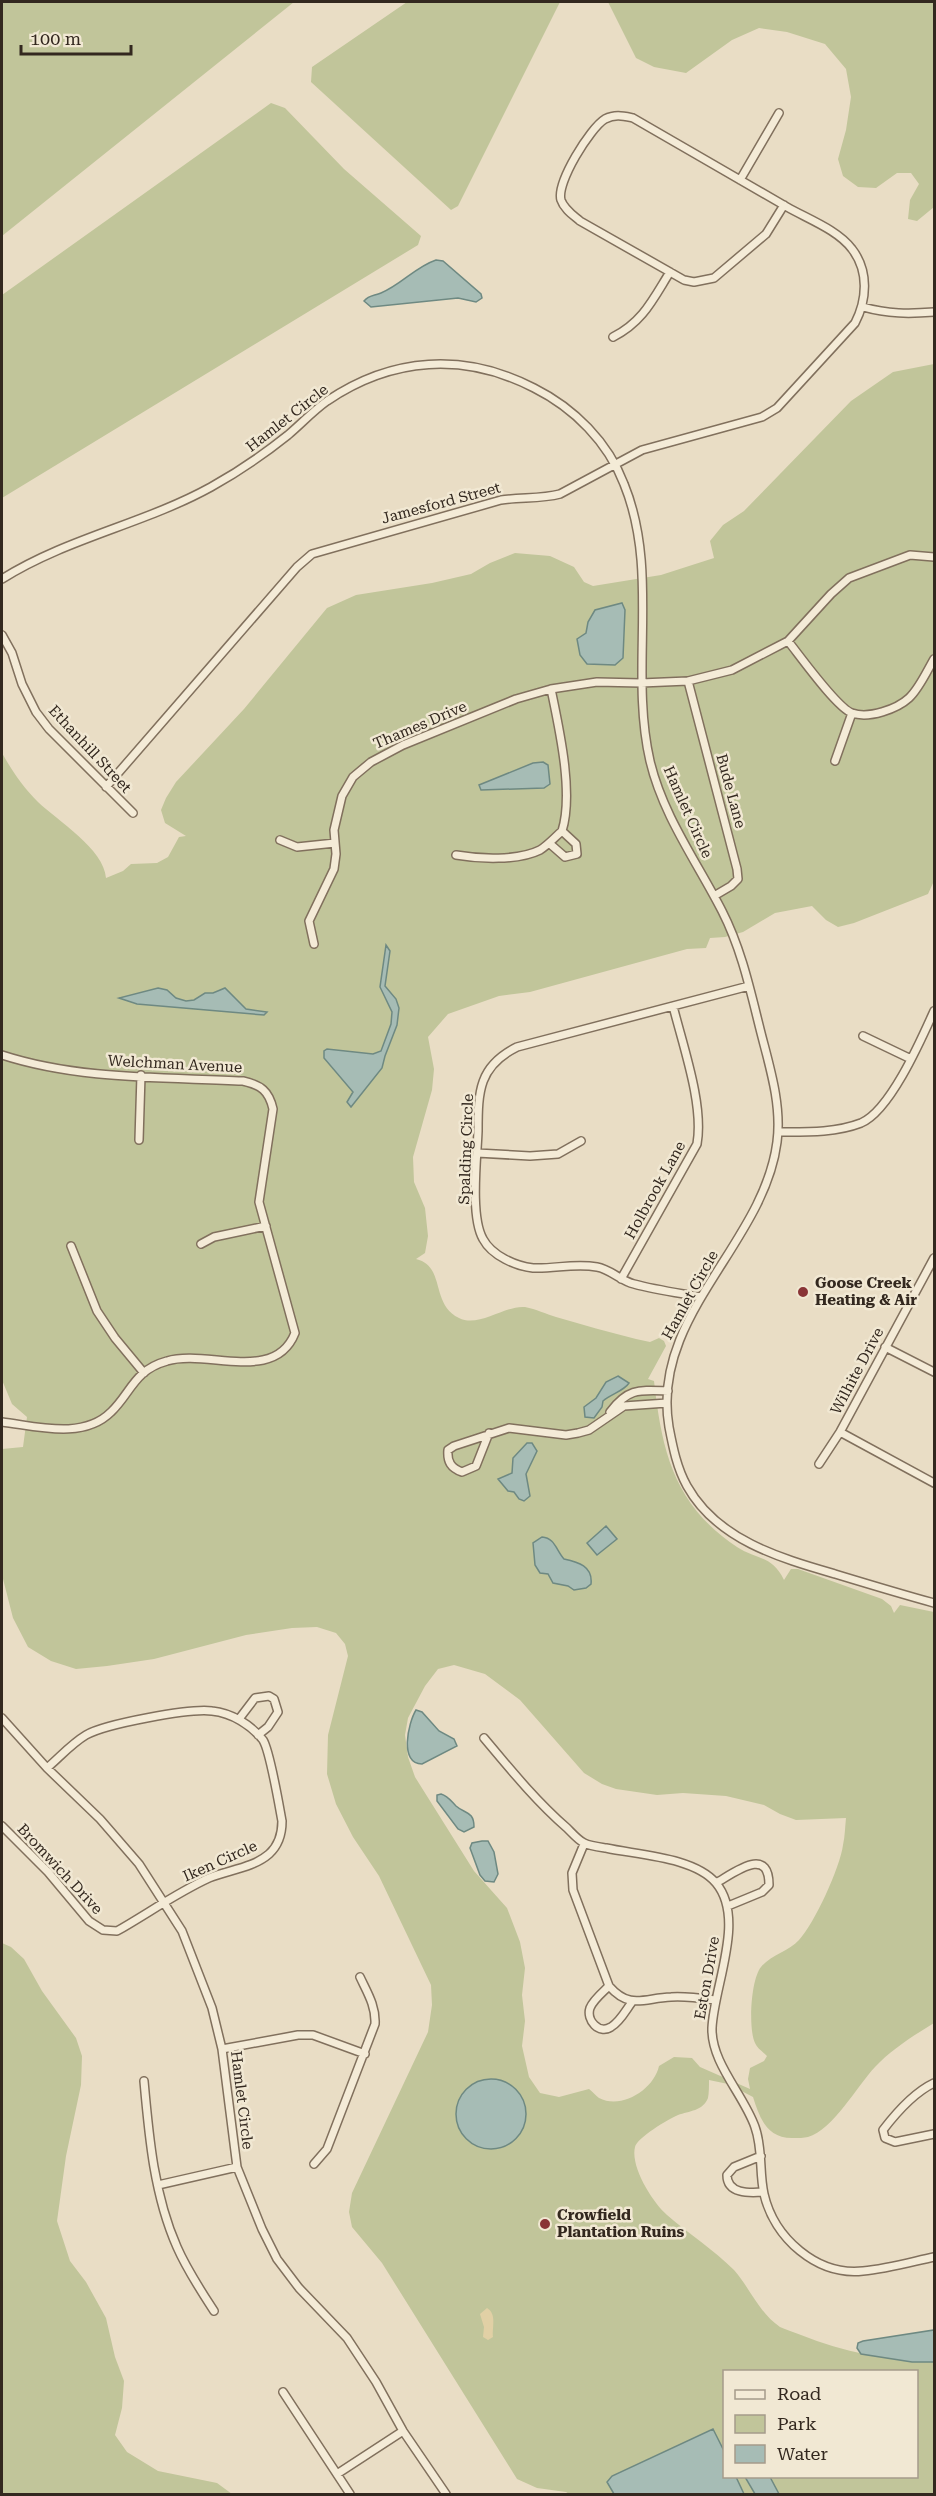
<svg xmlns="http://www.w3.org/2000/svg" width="936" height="2496" viewBox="0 0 936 2496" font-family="'Roboto Serif',serif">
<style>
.green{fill:#c1c59a;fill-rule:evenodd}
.sand{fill:#e1d0a5}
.water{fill:#a6bcb5;stroke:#6e8982;stroke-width:1.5}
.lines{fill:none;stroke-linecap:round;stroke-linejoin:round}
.street-casing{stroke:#81705d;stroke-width:10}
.street{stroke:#f4ebd7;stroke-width:7}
.poi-dot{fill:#893436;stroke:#f1e8d3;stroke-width:2}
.labels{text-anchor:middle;stroke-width:5;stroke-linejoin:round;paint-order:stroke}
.street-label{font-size:15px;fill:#33281f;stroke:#f1e8d3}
.poi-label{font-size:15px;font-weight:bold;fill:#33281f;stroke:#f1e8d3;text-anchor:start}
</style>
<rect width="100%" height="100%" fill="#e9ddc5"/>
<!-- green -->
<path class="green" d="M2,2h292l-292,234z
M407,2h153l-102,204 -7,4 -140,-128 1,-15z
M608,2h326v205l-17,14 -9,-2 2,-19 9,-16 -8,-11h-14l-21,15 -18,-1 -15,-11 -5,-17 8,-29 5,-33 -5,-28 -21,-25 -38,-12 -28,-4 -27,12 -46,33 -32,-6 -18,-9z
M271,103l14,5 59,61 77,67 -3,9 -416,253v-203z
M934,364v517l-6,13 -74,29 -16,4 -12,-7 -14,-14 -37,7 -32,19 -18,5 -15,1 -4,10 -19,1 -157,43 -31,4 -51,18 -20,23 6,32 -2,21 -19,67 1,25 11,26 3,28 -3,17 -9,6c30,7 14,45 43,59 20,10 46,-13 66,-11 11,2 21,7 31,10 27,8 53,15 80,22l14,3 9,-4 5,3 2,5 -18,33 6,2c8,71 20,124 83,166 20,13 35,8 47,33l7,-11h7l84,30 9,7 3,7 6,-8 34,7v411c-21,13 -42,26 -59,44 -18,19 -42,63 -67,70 -4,1 -10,1 -14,1 -27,1 -34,-19 -41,-41l-25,-13 -19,-4c0,5 0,13 -1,18 -5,13 -19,13 -30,17 -10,4 -41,23 -43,32 -5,20 18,56 32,68 22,19 46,34 67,55 16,18 25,43 46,57 6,3 14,5 21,8 42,17 88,26 133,27v132h-365l-3,-2 -29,-4 -20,-9 -135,-216 -30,-36 -3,-15 3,-19 76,-161 4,-27 -1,-20 -52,-109 -26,-39 -17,-33 -9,-30 1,-39 20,-79 -3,-12 -9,-11 -19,-6 -25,1 -46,7 -92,24 -47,7 -31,3 -25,-8 -23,-14 -15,-29 -11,-43v-126l21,-2 4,-30 -15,-13 -10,-24v-627c10,18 21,34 36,49 20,19 66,47 68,76l17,-7 8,-7 26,-1 11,-6 11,-20 7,-1 -21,-13 -4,-13 5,-12 10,-16 68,-73 83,-101 29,-13 76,-12 39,-9 19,-11 25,-10 35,3 24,11 10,15 9,4 68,-11 53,-17 -4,-17 13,-16 21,-14 107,-110 42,-29zM454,1665l31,9 35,26 64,73 18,11 14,5 41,6 26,-2 43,3 38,9 16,9 16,6 50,-2c-1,9 -1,18 -3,27 -3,23 -29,79 -44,95 -10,11 -28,15 -38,27 -10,12 -13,61 -6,76 2,5 8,9 12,13l-3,5 -14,7 -2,11 2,10 -50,-22 -8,-9 -18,-1 -15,9c-5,23 -37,44 -60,32 -3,-2 -7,-7 -10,-9l-30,8 -19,-4 -11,-16 -7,-31 3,-25 -3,-26 3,-27 -5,-26 -13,-34 -33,-37 -59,-94 -7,-20 -3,-22 3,-17 17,-32 13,-17zM724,2372h192v104h-192z
M2,1943l9,4 13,12 18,32 34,47 6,18 -1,29 -15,71 -9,65 13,40 16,21 20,36 9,39 9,24 -2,27 -7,27 12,17 31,19 59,12 15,11h-230z"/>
<!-- sand -->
<path class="sand" d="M487,2308c10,6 5,19 6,29l-5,3 -5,-3 1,-10 -4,-13z"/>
<!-- water -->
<path class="water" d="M436,260l7,1 38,33 1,4 -6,4 -18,-4 -87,9 -7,-6c5,-6 10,-5 17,-8 20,-8 34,-26 55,-33z
M622,603l3,7 -2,48 -8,7 -28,-1 -7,-9 -3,-16 9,-6 2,-11 7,-12z
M543,762l5,3 2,19 -6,4 -63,2 -2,-5 54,-22z
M386,945l4,6 -5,35 11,13 3,9 -2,17 -12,31 -3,12 -31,39 -4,-5 6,-10 -29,-34v-7l3,-2 46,5 8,-3 10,-27 1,-12 -12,-25z
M158,988l9,2 9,8 10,3 8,-1 11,-7h8l12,-5 21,21 21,3 -3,3 -127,-11 -18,-6z
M618,1376l11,7c-5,8 -18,11 -26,18l-1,6 -8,11 -9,-1 -1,-10 12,-9 10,-16z
M527,1443h5l5,8 -11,23 4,22 -6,5 -5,-2 -5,-7 -6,-1 -10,-12 14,-6 1,-15z
M606,1526l11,13 -20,16 -10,-12z
M542,1537c13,1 14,13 22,22 14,3 29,7 27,25l-5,4 -12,2 -6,-4 -15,-3 -5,-9 -8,-1 -5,-8 -2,-22z
M416,1710l6,2 17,19 15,8 3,7 -35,18c-23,0 -14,-41 -6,-54z
M441,1794c7,2 10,7 15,12 9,8 18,5 18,21l-10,5 -6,-3 -21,-28v-6z
M482,1841h6l6,11 4,22 -4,8 -9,-1 -5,-6 -10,-27 2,-5z
M456 2114a35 35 0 1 1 70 0a35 35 0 1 1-70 0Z
M934,2330v32h-22l-51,-8 -4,-6 1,-5 5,-2z
M713,2429l11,22v25l12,1 8,17h-130l-7,-12 5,-6z
M745,2477h25l9,17h-24z"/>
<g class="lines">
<defs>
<path id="street" d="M740,180l39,-67
M863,307c25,7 46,7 71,5
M613,337c30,-15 40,-38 57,-65
M2,579c65,-41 142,-55 209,-92 27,-15 52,-32 77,-52 13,-11 25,-24 39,-34 65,-44 137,-49 207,-13 40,20 74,54 90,96 36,88 5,186 26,277 13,55 47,101 72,150 19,37 28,78 38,118 9,36 22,75 17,113 -13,102 -127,174 -108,285 4,21 8,41 18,59 30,54 93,72 148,88 33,10 66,20 99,29
M2,635l10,18 10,31 14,28 13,17 84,84
M788,641c12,15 49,67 64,72 17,6 45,-4 57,-15 10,-9 18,-27 25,-39
M688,681l49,188 1,10 -7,7 -17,10
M835,761l17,-48
M106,787l191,-220 15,-13 189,-54c20,-3 40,-1 59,-6l82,-44 120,-33 15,-9 78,-85c12,-23 14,-52 -3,-74 -14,-19 -44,-30 -65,-42 -51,-30 -103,-59 -154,-89 -10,-2 -18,-4 -28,1 -15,9 -49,64 -44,81 3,9 12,15 19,21l104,59 10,2 20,-4 52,-44 18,-29
M280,840l17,7 38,-4
M549,843l16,14 12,-3 -1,-10 -14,-13
M456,855c23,4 62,6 84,-5 8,-5 15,-13 22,-19 12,-38 -3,-103 -11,-142
M314,944l-5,-23 25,-52 2,-15 -2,-24 8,-34 11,-19 18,-15 32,-17 113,-46 35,-10 46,-7 44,1 47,-2 44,-11 56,-29 43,-47 18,-16 61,-23 24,2
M863,1036l48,23
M2,1055c77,25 161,22 241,26 18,4 26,10 30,28l-14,93 36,131c-20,51 -88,16 -128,28 -33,9 -36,32 -56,51 -28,28 -75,14 -109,10
M778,1132c28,0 57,1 83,-9 29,-12 60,-83 73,-112
M139,1140l2,-65
M477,1153l53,3 28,-2 23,-13
M201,1244l13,-7 52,-11
M71,1246l26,65 18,27 29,35
M621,1279l76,-135c7,-39 -14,-98 -24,-138
M701,1297c-22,-4 -45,-7 -67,-13 -13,-3 -24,-15 -37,-17 -23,-4 -42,2 -64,1 -17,-2 -41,-12 -50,-29 -13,-23 -6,-81 -5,-108 0,-40 1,-65 39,-84l232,-61
M885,1347l49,25
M610,1412c18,-24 29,-22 58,-21
M840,1432l94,51
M489,1433l-13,33 -14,6c-11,-4 -15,-10 -14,-22l6,-4 55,-18 57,7 12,-2 11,-3 35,-24 43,-3
M819,1464l21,-32 94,-174
M2,1718l45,50 53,51 39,45 43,67 30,77 10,41 15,118 25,62 15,30 22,29 48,50 29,44 27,49 43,63
M239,1719l16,-21 14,-2 5,3 4,13 -10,15 -10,8
M484,1738c26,31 52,63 83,90 5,5 11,12 17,15 6,3 15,4 22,5 32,7 88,9 110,35 30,36 -2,102 -4,145 -1,35 32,67 43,99 8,22 4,45 9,67 10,44 53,82 99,77 24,-2 48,-9 71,-14
M2,1826l46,46 41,49 14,9 14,1c30,-17 61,-39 92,-53 19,-8 44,-10 60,-24 10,-9 13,-20 13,-33 -3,-16 -12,-70 -19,-81 -12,-15 -31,-27 -51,-29 -22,-3 -107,13 -126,24 -15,9 -26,22 -39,33
M584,1844l-12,29 1,17 36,96c21,24 35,12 62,11 15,-1 29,1 44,3
M716,1883c18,-10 53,-38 53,2l-7,7 -34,14
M609,1986c-6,6 -16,14 -19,22 -4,12 9,27 21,19 9,-5 15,-17 21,-25
M222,2049l76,-14h15l52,19
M144,2081c5,56 10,114 33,166 10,23 24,44 37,64
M934,2083c-19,9 -38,30 -51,47l2,8 10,4 39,-8
M761,2156l-27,11 -7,8c0,19 22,18 36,17
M314,2164l13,-15 48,-125c1,-18 -8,-32 -15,-47
M158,2185l79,-18
M283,2392l67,102
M337,2474l66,-43"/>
</defs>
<!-- street casing -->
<use href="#street" class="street-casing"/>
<!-- street -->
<use href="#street" class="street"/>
</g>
<!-- markers -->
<g class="poi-dot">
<circle cx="803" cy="1292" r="6"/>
<circle cx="545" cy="2224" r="6"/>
</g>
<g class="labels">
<!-- street labels -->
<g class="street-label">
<text transform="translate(287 418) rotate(-38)" y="5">Hamlet Circle</text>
<text transform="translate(441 503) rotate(-15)" y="5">Jamesford Street</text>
<text transform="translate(420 725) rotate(-23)" y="5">Thames Drive</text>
<text transform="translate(90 749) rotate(47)" y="5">Ethanhill Street</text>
<text transform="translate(731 791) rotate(75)" y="5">Bude Lane</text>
<text transform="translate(688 812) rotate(66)" y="5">Hamlet Circle</text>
<text transform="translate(175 1064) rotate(3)" y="5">Welchman Avenue</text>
<text transform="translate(466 1149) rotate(-88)" y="5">Spalding Circle</text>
<text transform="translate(655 1190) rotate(-61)" y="5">Holbrook Lane</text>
<text transform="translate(690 1295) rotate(-61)" y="5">Hamlet Circle</text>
<text transform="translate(857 1371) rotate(-62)" y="5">Wilhite Drive</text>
<text transform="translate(220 1861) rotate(-24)" y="5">Iken Circle</text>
<text transform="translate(60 1869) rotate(47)" y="5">Bromwich Drive</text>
<text transform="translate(707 1978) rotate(-80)" y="5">Eston Drive</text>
<text transform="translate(242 2100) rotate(83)" y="5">Hamlet Circle</text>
</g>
<!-- poi labels -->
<g class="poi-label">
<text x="815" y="1288">Goose Creek<tspan x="815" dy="17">Heating &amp; Air</tspan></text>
<text x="557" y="2220">Crowfield<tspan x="557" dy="17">Plantation Ruins</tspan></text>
</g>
</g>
<!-- border -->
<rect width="936" height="2496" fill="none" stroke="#33281f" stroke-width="6"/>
<!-- legend -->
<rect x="723" y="2370" width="195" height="108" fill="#f1e8d3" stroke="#a59b8b" stroke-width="1.5"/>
<rect x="735" y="2390" width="30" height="9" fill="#f4ebd7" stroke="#a59b8b" stroke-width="1.5"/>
<text x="777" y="2400" font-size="18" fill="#33281f">Road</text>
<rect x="735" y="2415" width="30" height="18" fill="#c1c59a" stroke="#a59b8b" stroke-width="1.5"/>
<text x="777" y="2430" font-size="18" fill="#33281f">Park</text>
<rect x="735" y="2445" width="30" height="18" fill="#a6bcb5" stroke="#a59b8b" stroke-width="1.5"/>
<text x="777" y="2460" font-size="18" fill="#33281f">Water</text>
<!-- scale -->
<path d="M21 45v9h110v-9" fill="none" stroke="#33281f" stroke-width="3"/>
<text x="30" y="45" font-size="18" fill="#33281f" stroke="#f1e8d3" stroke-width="4.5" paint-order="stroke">100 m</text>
</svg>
